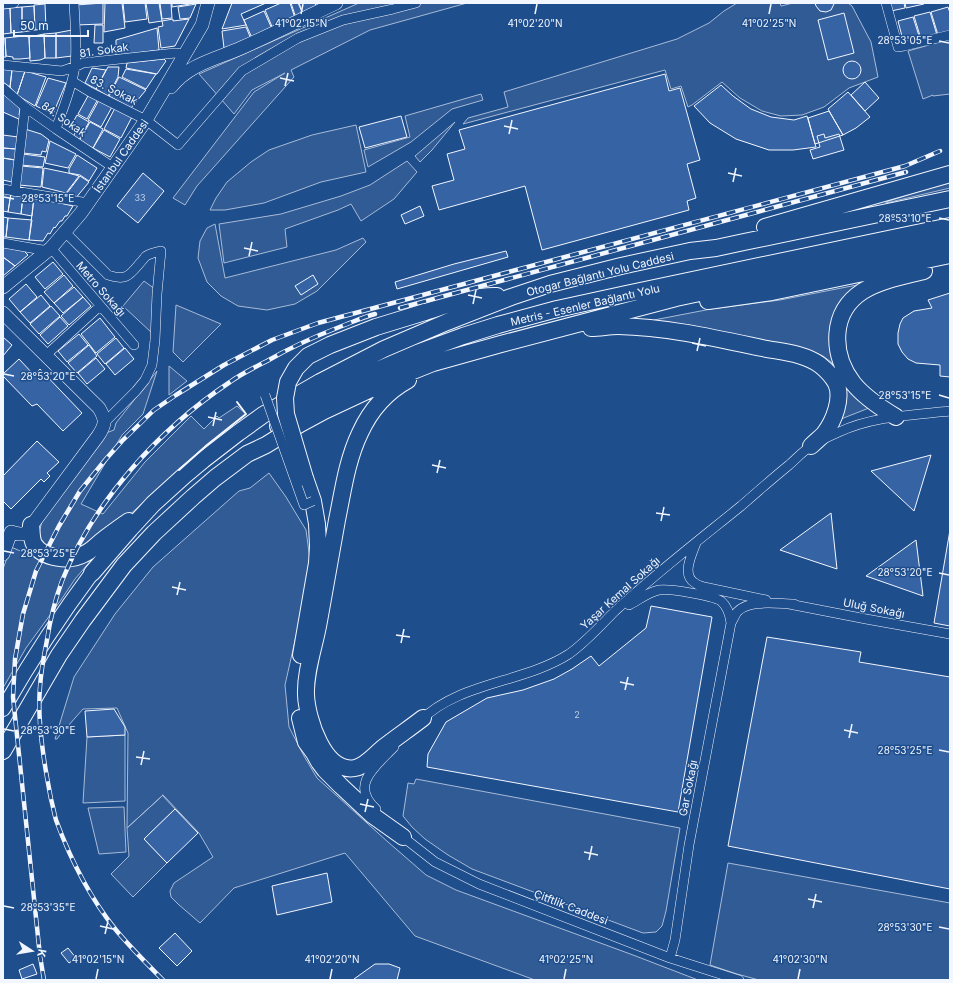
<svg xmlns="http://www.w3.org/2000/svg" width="953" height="983" viewBox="0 0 953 983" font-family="Inter,sans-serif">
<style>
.built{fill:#305b95;stroke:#a8bbd7}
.building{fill:#3563a3;stroke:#f2f6ff}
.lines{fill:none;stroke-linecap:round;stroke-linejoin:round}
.street-casing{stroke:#f2f6ff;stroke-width:10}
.secondary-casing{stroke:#f2f6ff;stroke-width:14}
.primary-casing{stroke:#f2f6ff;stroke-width:16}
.highway-casing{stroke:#f2f6ff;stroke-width:18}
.street{stroke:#1f4e8c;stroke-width:9}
.secondary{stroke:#1f4e8c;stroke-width:13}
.primary{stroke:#1f4e8c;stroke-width:14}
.highway{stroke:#1f4e8c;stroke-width:16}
.rail-casing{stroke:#f2f6ff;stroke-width:4.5}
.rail{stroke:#1f4e8c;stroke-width:3;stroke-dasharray:9;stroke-linecap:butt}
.street-bridge-casing{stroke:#f2f6ff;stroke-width:10;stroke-linecap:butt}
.highway-bridge-casing{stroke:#f2f6ff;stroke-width:18;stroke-linecap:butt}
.street-bridge{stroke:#1f4e8c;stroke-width:9}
.highway-bridge{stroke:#1f4e8c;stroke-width:16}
.wall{stroke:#f2f6ff;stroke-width:2}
.ticks{fill:none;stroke:#f2f6ff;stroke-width:1.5}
.labels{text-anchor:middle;stroke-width:3;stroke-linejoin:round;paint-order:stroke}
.number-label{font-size:9px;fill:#c3d1e8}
.street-label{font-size:11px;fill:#f2f6ff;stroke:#1f4e8c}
.ticks-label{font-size:10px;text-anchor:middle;fill:#f2f6ff;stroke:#1f4e8c;stroke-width:3;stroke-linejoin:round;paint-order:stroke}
</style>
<rect width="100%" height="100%" fill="#1f4e8c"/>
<!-- built -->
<path class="built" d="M359,3h108l-97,27 -79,40 3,7 -97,109 -12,19 -12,-7 81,-106 31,-19 -33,17 -18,24 -35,-40z
M737,3h43l1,3 12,-3h55l4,3 19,36 7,35 -29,11 -25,19 -22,8 -21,1 -19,-5 -22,-13 -18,-16 -30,23 -4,2 -7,-21 -10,3 -6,-19 -202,54 5,-6 40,-11 -4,-15 173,-53 32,-16 15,-12z
M950,39v55l-17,2v-1l-10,4 -15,-48z
M481,94l2,6 -31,9 -41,33 -43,25 -4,-17 46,-13 -5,-21z
M455,122l-23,28 -12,12 -5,-6z
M356,125l10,47 -45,10 -57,21 -39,7h-15l6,-12 11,-16 24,-20 18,-12 43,-15z
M407,161l10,11 -23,27 -33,22 -10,-17 -13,6 -53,19 2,18 -63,16 -5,-39 62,-10 60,-18 29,-11z
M950,181v7l-64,15v-1z
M215,224l10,54 111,-28 27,-12 3,4 -49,49 -22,13 -28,6 -29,-4 -17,-10 -14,-14 -9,-24 2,-17 7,-13z
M144,281l11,8 -2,45 -30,-28z
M857,285l-8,7 -8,9 -4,65 -3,1 -3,-5 -8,-6 -17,-7 -117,-24 -20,-2h-14l-1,-3 57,-11 69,-9z
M176,305l45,19 -38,38 -10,-10z
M169,366l18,15 -18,14z
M157,371l-14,43 -21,21 -41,69 22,10 42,-52 46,-46 13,13 13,-13 2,2 18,-12 9,8 -39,31 -81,73 -44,31 -25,2 -13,-6 -6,-9 5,-18 63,-85 8,-3 2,-7z
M850,385l24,21 -33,13 4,-14v-15l1,-1v-2z
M269,473l17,24 20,33 4,30 -9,54 -16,71 4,42 15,29 13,22 71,64 38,33 30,15 177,65 65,25h-163l-120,-44 -70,-83 -111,35 -34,35 -22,-19 -7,-7 -1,-6 4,-8 39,-26 -14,-24 -36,-38h-1l13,14 -31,30 23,24 -34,34 -22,-23 18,-18 -2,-28 35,-32 -35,32 1,-95 -11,-25 -34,1 -23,26 -3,4h-2l19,-62 41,-63 38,-47 86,-76 11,-3z
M106,543l-31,36 -14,21 -35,48 -23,40v-119l8,-22 42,18h13z
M125,735v66l-42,2 4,-66z
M416,779l264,49 -14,83 -4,15 -6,6 -13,1 -171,-64 -24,-14 -23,-16 -13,-12 -9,-11 5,-33 6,1z
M124,807l2,45 -27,2 -11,-46z
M728,863l222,40v77h-191l-22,-6 -27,-9z"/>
<!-- building -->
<path class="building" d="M103,3v21l-27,1v-20z
M105,3h17l3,25 -21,4z
M123,3h22l2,16 -22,3z
M146,3h13l3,18 -13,2z
M160,3h11l1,15 -10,1z
M172,3h19l-1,1 -18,3z
M232,3h34l-25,11 5,11 -24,4z
M281,3h9l5,15 -22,11 -8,-19z
M291,3h7l5,11 -7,4z
M299,3h16l2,5 -14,6z
M815,3h19v1l-3,6 -5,2 -6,-1 -4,-5z
M890,3h14l1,5 -14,3z
M905,3h19v1l-18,4z
M45,4l1,25 -11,1 -1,-25z
M196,4l-6,14 -10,1 -2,-12z
M34,6l1,24 -13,2v-25z
M22,7v25l-11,1 -1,-25z
M948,7l2,6v18l-12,4 -7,-23z
M10,8l1,25 -8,1v-25z
M264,11l8,18 -20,9 -8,-18z
M930,12l7,23 -16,4 -7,-23z
M844,13l10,40 -26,7 -10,-40z
M913,17l7,22 -16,5 -6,-23z
M173,19v2l16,-2 -14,27 -14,2 -3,-21 5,-1 -1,-5z
M95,25h8v18h-9z
M246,27l5,12 -27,9 -2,-17z
M157,28l2,22 -43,6v-16z
M72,30v26l-16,2v-25z
M56,33v25h-11l-1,-24z
M44,34l1,24 -5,2 -10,1 -1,-24z
M24,36l5,1 1,21 -10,1h-7v-2l-7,-1 -1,-18z
M3,38h2l1,19h-3z
M164,59l2,2 -9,13 -31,-6 1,-5z
M843 70a9 9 0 1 1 18 0a9 9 0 1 1-18 0Z
M108,67h11l-1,10 -10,19 -12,-7z
M92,68l14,2 -10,19 -11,-6z
M3,69l9,1 -2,17 -7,-5z
M126,69l30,5 -10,15 -24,-12z
M12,70l13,1 -8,24 -7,-8z
M25,71l21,6 -11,29 -18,-11z
M665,74l4,17 11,-3 20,72 -13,4 9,34 -9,3 2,9 -147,40 -17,-64 -86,24 -7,-24 22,-6 -7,-26 18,-5 -6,-19z
M119,77l27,13 -15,18 -22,-12z
M48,78l18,5 -13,31 -17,-8z
M865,82l14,16 -14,13 -14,-16z
M721,85l12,11 18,13 20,8 23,3 13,-4 9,31 -23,3h-24l-33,-11 -26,-16 -16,-17z
M3,92l17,17 -1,6 2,1v4l-18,-8z
M848,92l22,25 -14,11 -13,7 -15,-26z
M89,94l9,5 -11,20 -9,-5z
M99,100l13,7 -11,20 -13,-7z
M115,108l17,9 -11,21 -17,-9z
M829,111l14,24 -28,9 -7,-26z
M77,115l12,7 -10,18 -6,-3 4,-8 -6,-3z
M401,116l6,21 -42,11 -6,-21z
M90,122l13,7 -10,19 -14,-7z
M25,129l16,5 8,6 -3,12 -4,-1 -1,4 -18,-2z
M104,130l16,9 -10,18 -17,-9z
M824,134l1,4 14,-4 5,16 -31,9 -3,-9 10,-3 -3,-11z
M3,135l15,2 -2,12 -13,-1z
M50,141l26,13 -8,14 -23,-5z
M3,148l13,1 -1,11 -12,-2z
M23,154l22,3 -2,10 -22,-2z
M77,155l20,13 -8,13 -9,-6 -11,-2v-4z
M3,158l12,2 -3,22 -9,-2z
M21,166l22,2 -2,19 -22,-2z
M44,168l24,5 11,3 -13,17 -24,-6z
M143,173l21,18 -26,32 -21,-17z
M80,176l9,6 -14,17 -8,-6z
M3,192l8,1 -3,19 -5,-1z
M11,193l12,3 -2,18 -13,-2z
M23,196l11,1 -2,19 -11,-2z
M34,197l39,9 -6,10h-2l-3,5h-2l-5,7 -1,-1 -4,7 -2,-1 -5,8 -14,-1z
M420,206l4,10 -19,8 -4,-9z
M3,217l5,1 -2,19h-3z
M8,218l24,2 -3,20 -23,-3z
M3,247l21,4 4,4 -13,11 -12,-9z
M506,251l2,6 -111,32 -2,-7 59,-18z
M3,257l12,9 -12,10z
M53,262l10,12 -18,15 -10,-12z
M64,275l9,11 -19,17 -10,-11z
M313,275l5,9 -17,11 -6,-9z
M26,284l11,13 -17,15 -11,-13z
M74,287l9,10 -20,16 -9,-10z
M950,293v84l-10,-1v-11l-24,-2 -8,-4 -6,-7 -4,-8v-11l2,-9 3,-6 11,-7 18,-3 -4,-8z
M41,295l9,11 -20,17 -10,-11z
M83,297l8,9 -22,19 -8,-9z
M51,306l9,10 -21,18 -9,-10z
M60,317l8,9 -20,18 -8,-9z
M100,318l15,19 -19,16 -15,-19z
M79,334l9,11 -21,17 -9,-11z
M3,337l9,8 -9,11z
M116,338l8,10 -19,16 -8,-10z
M89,345l8,11 -20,17 -9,-10z
M125,348l9,11 -19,16 -9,-11z
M96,358l9,11 -18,15 -9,-11z
M19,359l15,16 6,-6 42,44 -19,18 -26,-27 -5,2 -29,-30v-2z
M37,441l22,21 -12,11 3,3 -6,6 -3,-3 -30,30 -8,-8v-25z
M931,455l-17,56 -43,-40z
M831,513l6,56 -57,-19z
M950,530v96l-16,-3z
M916,540l7,56 -57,-20z
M651,606l61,11 -34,195 -251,-45 1,-13 18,-32 41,-24 36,-8 31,-11 18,-10 19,-13 8,10 47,-38z
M767,637l94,15 -2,10 91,15v212l-222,-43z
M114,709l11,18v8l-38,2 -2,-26z
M175,809l23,24 -31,30 -23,-24z
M327,873l5,29 -55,13 -5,-29z
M175,933l17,18 -15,15 -18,-18z
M68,948l8,10 -7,5 -8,-10z
M33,964l4,10 -15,5 -3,-9z
M375,964h14l11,4 -3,12h-42l-1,-1z"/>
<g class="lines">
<defs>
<path id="street" d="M886,3l12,44 6,-1 46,-11
M3,4l11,-1
M3,65l59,6 17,-6 4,-2 92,-10 10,1
M72,81l18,11 56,28 32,25 64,-74 56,-33 45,-18 50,-11 23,-6
M3,88l22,19 31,22 58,39
M56,129c7,-21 16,-41 19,-63 2,-20 0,-43 -1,-63
M3,189l85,14
M15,192l10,-85
M65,232l43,43c18,6 21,1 32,-12 2,-2 4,-5 6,-7 5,-3 10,-4 15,-5l-4,43 -2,46 -3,25 -7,15 -9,11 -31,31
M3,243l45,8
M51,248l83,97
M45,356l55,-50
M696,543c-4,11 -15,32 -1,40 2,2 6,3 9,4l62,13
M789,604l77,15 84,15
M629,605c10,-5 19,-13 30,-15 10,-2 54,6 62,11 7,6 9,14 10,22
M420,721c39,-39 104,-38 149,-67 17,-12 31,-28 46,-43 40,-37 84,-71 126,-105 16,-14 32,-28 48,-41 7,-6 14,-14 22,-19 8,-5 19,-10 28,-14 34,-16 74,-17 111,-21
M376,809c-27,-24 0,-43 18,-62
M401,834l2,3 32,25 44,22 191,74 69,22
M670,958l5,-18 14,-95 42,-222c2,-3 4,-8 6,-11 12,-13 41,-8 57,-8"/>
<path id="secondary" d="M171,87c18,-23 45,-28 70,-39 32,-14 63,-30 95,-45
M3,287l48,-39 30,-35 47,-67 18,-26 19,-32 37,-63 6,-22
M3,313l96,95c7,12 7,16 -1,28l-72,97c-5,2 -9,1 -15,-1l-8,22"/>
<path id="primary" d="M3,709c27,-47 56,-92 89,-136"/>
<path id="highway" d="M765,227l185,-53
M708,301l64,-9 178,-37
M425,312c22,-7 49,-17 72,-16
M591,328c9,0 18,-2 27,-2 49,1 97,12 144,22 19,4 42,5 58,17 5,4 12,11 16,18 7,15 -2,38 -12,51 -4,4 -9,8 -13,12
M408,380c-22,12 -38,31 -48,53 -13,27 -17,58 -23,87 -6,34 -12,68 -18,101 -4,24 -14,50 -13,74 1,23 18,79 49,73 11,-2 21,-15 29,-21 13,-10 26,-19 39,-29
M896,417c-15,-9 -32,-20 -43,-34 -22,-29 -23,-71 10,-92 18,-11 41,-15 61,-20
M278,426l23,-16 60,-33 56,-24 46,-17 35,-11 59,-16 69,-15 324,-68
M31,525c1,6 0,13 3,19 9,15 36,18 50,10 8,-3 13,-10 20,-15 8,-6 16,-12 25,-18
M92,573l38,-44 23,-25 32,-29 18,-15 35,-27 25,-18 57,-33 33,-17 31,-16 63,-27 64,-25 39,-13 71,-18 69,-15 26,-3 28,-6 206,-43
M301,655l16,-92 1,-17 -1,-22 -4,-23 -8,-23
M300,718l6,24 8,11 5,9 6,8 16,16 31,29 31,22
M3,751l56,-96 24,-35 41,-55 30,-32 39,-36 22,-19 32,-24 19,-9 34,-21 24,-13 64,-30 45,-18 68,-19 175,-46 274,-58"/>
</defs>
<!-- street casing -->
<use href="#street" class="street-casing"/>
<!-- secondary casing -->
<use href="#secondary" class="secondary-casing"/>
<!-- primary casing -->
<use href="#primary" class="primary-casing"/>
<!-- highway casing -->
<use href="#highway" class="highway-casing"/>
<!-- street -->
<use href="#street" class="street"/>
<!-- secondary -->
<use href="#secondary" class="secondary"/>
<!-- primary -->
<use href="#primary" class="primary"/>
<!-- highway -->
<use href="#highway" class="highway"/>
<defs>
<path id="rail" d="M400,308l506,-136
M44,980l-4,-24 -27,-259 2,-38 8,-45 13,-43 23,-45 21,-35 26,-32 16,-18 32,-31 22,-15 48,-30 48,-25 46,-17 587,-157 35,-15
M163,980c-16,-16 -33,-33 -47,-50 -26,-32 -46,-72 -60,-110 -2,-7 -3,-14 -5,-21 -3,-16 -6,-31 -8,-47 -3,-22 -5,-43 -3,-65 1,-16 4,-32 7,-47 3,-20 8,-40 15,-59 31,-79 97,-152 168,-199 11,-8 25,-15 37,-21 24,-14 49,-25 75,-35 11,-4 21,-9 33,-12"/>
</defs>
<!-- rail casing -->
<use href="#rail" class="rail-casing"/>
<!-- rail -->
<use href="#rail" class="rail"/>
<defs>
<path id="street-bridge" d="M265,395l39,110 9,-4"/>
<path id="highway-bridge" d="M305,478l-19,-64 -1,-16 3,-16 8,-14 12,-12 22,-11 46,-18 49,-15"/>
</defs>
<!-- street-bridge casing -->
<use href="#street-bridge" class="street-bridge-casing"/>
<!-- highway-bridge casing -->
<use href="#highway-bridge" class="highway-bridge-casing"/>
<!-- street-bridge -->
<use href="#street-bridge" class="street-bridge"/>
<!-- highway-bridge -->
<use href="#highway-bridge" class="highway-bridge"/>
<!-- wall -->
<path class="wall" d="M179,470l28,-25 39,-31 -9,-12"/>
</g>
<!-- ticks -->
<path class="ticks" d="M301,14l2,-10M535,14l2,-10M769,14l2,-10M939,41l10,2M280,78l14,3M285,86l3,-13M504,126l14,3M509,134l3,-14M728,173l14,3M733,182l3,-14M4,197l10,2M939,218l10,2M244,248l14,3M249,256l3,-14M468,295l14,3M473,304l3,-14M692,343l14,3M697,351l3,-13M4,374l10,2M939,395l10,3M208,417l14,3M213,426l3,-14M432,465l14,3M437,473l3,-13M656,513l14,2M661,521l3,-14M4,551l10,2M939,573l10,2M172,587l14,3M177,595l3,-13M396,635l14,2M401,643l3,-14M620,682l14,3M625,690l3,-13M4,729l10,2M844,730l14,3M849,738l3,-14M939,750l10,2M136,757l14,2M141,765l3,-14M360,804l14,3M365,812l3,-13M584,852l14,3M589,860l3,-14M808,899l14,3M4,906l10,2M813,908l3,-14M100,926l13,3M939,927l10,2M105,934l3,-13M96,979l2,-10M330,979l2,-10M564,979l2,-10M798,979l2,-10"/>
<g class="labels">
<!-- number labels -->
<g class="number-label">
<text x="140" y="201">33</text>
<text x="577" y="718">2</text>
</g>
<!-- street labels -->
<g class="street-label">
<text transform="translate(104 50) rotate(-8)" y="4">81. Sokak</text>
<text transform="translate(114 90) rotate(27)" y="4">83. Sokak</text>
<text transform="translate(64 119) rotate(35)" y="4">84. Sokak</text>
<text transform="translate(121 156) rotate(-55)" y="4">İstanbul Caddesi</text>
<text transform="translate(600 274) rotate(-14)" y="4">Otogar Bağlantı Yolu Caddesi</text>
<text transform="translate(101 289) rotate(49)" y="4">Metro Sokağı</text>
<text transform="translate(585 305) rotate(-13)" y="4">Metris - Esenler Bağlantı Yolu</text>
<text transform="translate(620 593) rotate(-42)" y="4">Yaşar Kemal Sokağı</text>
<text transform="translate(874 608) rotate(11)" y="4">Uluğ Sokağı</text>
<text transform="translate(688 788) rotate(-79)" y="4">Gar Sokağı</text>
<text transform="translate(571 907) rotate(21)" y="4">Çitftlik Caddesi</text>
</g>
</g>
<g class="ticks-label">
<text x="301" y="27">41°02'15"N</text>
<text x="535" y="27">41°02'20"N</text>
<text x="769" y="27">41°02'25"N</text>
<text x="905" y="44">28°53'05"E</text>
<text x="48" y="202">28°53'15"E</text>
<text x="905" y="222">28°53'10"E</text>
<text x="48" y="380">28°53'20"E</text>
<text x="905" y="399">28°53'15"E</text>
<text x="48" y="557">28°53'25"E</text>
<text x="905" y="576">28°53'20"E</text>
<text x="48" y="734">28°53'30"E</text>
<text x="905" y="754">28°53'25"E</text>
<text x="48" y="911">28°53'35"E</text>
<text x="905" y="931">28°53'30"E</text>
<text x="98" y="963">41°02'15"N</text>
<text x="332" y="963">41°02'20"N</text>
<text x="566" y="963">41°02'25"N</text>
<text x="800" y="963">41°02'30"N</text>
</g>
<!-- border -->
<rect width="953" height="983" fill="none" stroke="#f2f6ff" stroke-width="8"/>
<!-- north arrow -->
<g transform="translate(32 951) rotate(102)" stroke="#1f4e8c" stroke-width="3" paint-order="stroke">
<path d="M0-3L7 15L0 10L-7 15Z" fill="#f2f6ff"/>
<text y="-6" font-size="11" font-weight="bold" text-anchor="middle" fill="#f2f6ff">K</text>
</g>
<!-- scale -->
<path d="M14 30v6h74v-6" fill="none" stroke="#f2f6ff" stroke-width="2"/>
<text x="20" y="30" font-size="12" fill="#f2f6ff" stroke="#1f4e8c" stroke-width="3" paint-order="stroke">50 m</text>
</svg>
